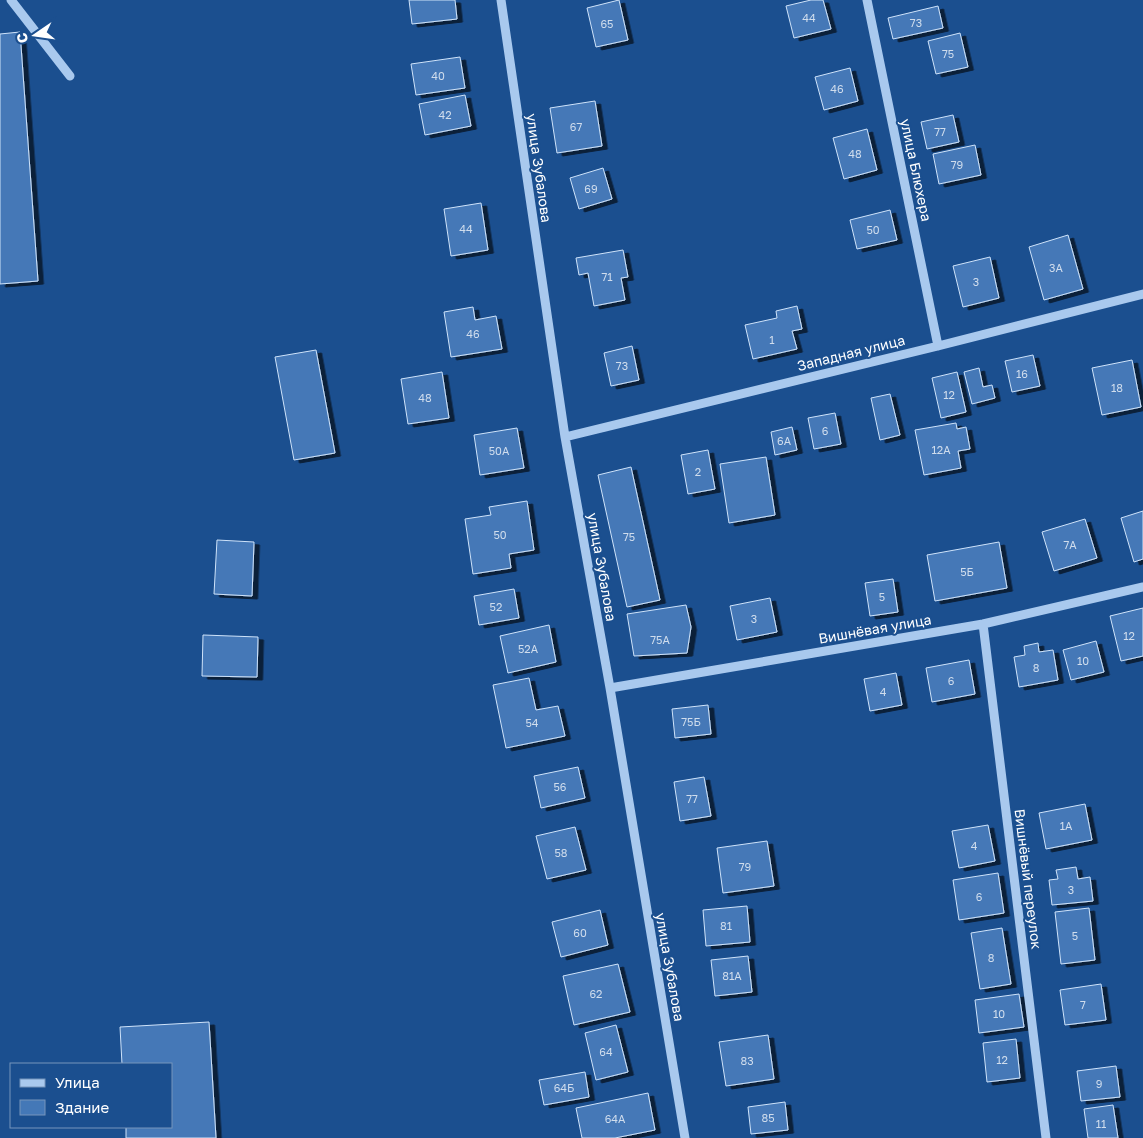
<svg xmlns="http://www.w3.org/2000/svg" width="1143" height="1138" viewBox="0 0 1143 1138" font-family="'Golos Text',sans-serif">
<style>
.building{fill:#4478b7;stroke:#cfe3fa;filter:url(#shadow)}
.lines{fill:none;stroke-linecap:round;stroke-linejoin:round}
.minor{stroke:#a9c9ee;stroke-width:9}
.labels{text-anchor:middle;stroke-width:4;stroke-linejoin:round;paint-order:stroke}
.number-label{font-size:11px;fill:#d0dded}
.street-label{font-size:14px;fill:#fff;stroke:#1b4f8f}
</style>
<defs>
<filter id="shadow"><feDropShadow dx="5.5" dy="3" stdDeviation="0" flood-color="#0009"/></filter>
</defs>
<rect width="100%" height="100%" fill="#1b4f8f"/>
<!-- building -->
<path class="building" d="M409,0h46l2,19 -45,5z
M619,0l9,40 -32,7 -9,-39z
M811,0h12l8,29 -37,9 -8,-32z
M938,6l5,22 -50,11 -5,-21z
M20,32l18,249 -38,3v-250z
M960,33l8,34 -32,7 -8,-33z
M460,57l5,31 -49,7 -5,-31z
M850,68l8,33 -34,9 -9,-33z
M465,95l6,31 -46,9 -6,-31z
M595,101l7,45 -45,7 -7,-45z
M953,115l6,27 -32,7 -6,-27z
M867,129l10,41 -33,9 -11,-41z
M975,145l6,30 -42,9 -6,-30z
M603,168l9,31 -33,10 -9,-31z
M481,203l7,47 -37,6 -7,-47z
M890,210l7,30 -40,9 -7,-29z
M1068,235l15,54 -39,11 -15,-53z
M623,250l5,27 -7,1 4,22 -31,6 -6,-33 -9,2 -3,-17z
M990,257l9,41 -36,9 -10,-41z
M797,306l5,23 -10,2 5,18 -44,10 -8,-34 32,-7 -1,-7z
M473,307l2,13 21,-4 6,33 -51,8 -7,-45z
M632,346l7,34 -28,6 -7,-33z
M316,350l19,103 -41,7 -19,-103z
M1033,355l7,31 -28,6 -7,-31z
M1132,360l9,47 -39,8 -10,-47z
M979,368l4,19 9,-2 3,13 -23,6 -8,-32z
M442,372l7,46 -41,6 -7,-45z
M957,372l9,40 -25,6 -9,-40z
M890,394l10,41 -20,5 -9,-42z
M835,413l6,31 -27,5 -6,-31z
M956,423l1,6 9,-2 4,22 -12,2 3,17 -37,7 -9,-45z
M792,427l5,23 -22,5 -4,-23z
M517,428l7,40 -44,7 -6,-40z
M708,450l7,39 -27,5 -7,-39z
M766,457l9,58 -46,8 -9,-59z
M631,467l29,133 -33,7 -29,-132z
M527,501l7,49 -25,4 2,14 -38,6 -8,-55 26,-4 -2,-8z
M1143,511v48l-9,3 -13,-44z
M1085,519l12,39 -43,13 -12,-39z
M217,540l37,2 -2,54 -38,-2z
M999,542l8,46 -72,13 -8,-46z
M893,579l5,33 -28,4 -5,-33z
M514,589l5,29 -40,7 -5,-29z
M770,598l7,34 -40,8 -7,-34z
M686,605l5,22 -4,26 -53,3 -7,-42z
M1143,608v48l-22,5 -11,-45z
M549,625l7,37 -48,11 -8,-37z
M203,635l55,2 -1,40 -55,-1z
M1096,641l8,31 -33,8 -8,-30z
M1038,643l1,9 14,-2 5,30 -39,7 -5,-30 11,-2 -1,-9z
M969,660l6,34 -43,8 -6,-34z
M896,673l6,32 -32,6 -6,-32z
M529,678l7,32 22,-4 7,30 -59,12 -13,-63z
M708,705l3,29 -36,4 -3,-29z
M578,767l7,31 -44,10 -7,-32z
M704,777l7,39 -31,5 -6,-39z
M1085,804l7,36 -46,9 -7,-36z
M988,825l7,36 -36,7 -7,-37z
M575,827l11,43 -39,9 -11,-43z
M767,841l7,45 -51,7 -6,-45z
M1076,867l2,12 12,-2 3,24 -41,4 -3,-25 9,-1 -2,-9z
M998,873l6,40 -45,7 -6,-40z
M747,906l3,36 -44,4 -3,-36z
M1089,908l6,52 -34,4 -6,-52z
M600,910l8,35 -47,12 -9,-35z
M1002,928l9,56 -31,5 -9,-56z
M748,956l4,36 -37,4 -4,-36z
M618,964l12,48 -56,13 -11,-49z
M1101,984l5,36 -41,5 -5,-35z
M1019,994l5,33 -45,6 -4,-33z
M209,1022l7,116h-90v-11h45v-63h-49l-2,-37z
M616,1025l12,47 -32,8 -11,-47z
M768,1035l6,44 -48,7 -7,-44z
M1016,1039l4,39 -33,4 -4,-39z
M1116,1066l4,31 -39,4 -4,-30z
M585,1072l4,25 -45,8 -5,-25z
M648,1093l7,37 -40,8h-33l-6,-30z
M785,1102l3,28 -37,4 -3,-27z
M1113,1105l5,33h-30l-4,-29z"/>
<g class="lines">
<!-- minor -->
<path class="minor" d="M11,0l59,76
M501,0l64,437 45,251 75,450
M867,0l71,346
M565,437l373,-91 205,-52
M983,624l63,514
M610,688l373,-64 160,-37"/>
</g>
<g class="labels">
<!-- number labels -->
<g class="number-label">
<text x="809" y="22">44</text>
<text x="916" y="27">73</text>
<text x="607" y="28">65</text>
<text x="948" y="58">75</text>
<text x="438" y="80">40</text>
<text x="837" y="93">46</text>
<text x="445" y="119">42</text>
<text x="576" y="131">67</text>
<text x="940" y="136">77</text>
<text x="855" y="158">48</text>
<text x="957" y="169">79</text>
<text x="591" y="193">69</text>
<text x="466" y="233">44</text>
<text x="873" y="234">50</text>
<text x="1056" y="272">3А</text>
<text x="607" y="281">71</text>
<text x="976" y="286">3</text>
<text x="473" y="338">46</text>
<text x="772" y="344">1</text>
<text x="622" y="370">73</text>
<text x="1022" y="378">16</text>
<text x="1117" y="392">18</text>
<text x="949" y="399">12</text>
<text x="425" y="402">48</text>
<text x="825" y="435">6</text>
<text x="784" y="445">6А</text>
<text x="941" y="454">12А</text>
<text x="499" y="455">50А</text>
<text x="698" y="476">2</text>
<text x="500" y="539">50</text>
<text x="629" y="541">75</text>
<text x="1070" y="549">7А</text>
<text x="967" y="576">5Б</text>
<text x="882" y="601">5</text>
<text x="496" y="611">52</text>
<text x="754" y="623">3</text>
<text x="1129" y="640">12</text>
<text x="660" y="644">75А</text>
<text x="528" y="653">52А</text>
<text x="1083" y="665">10</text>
<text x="1036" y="672">8</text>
<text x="951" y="685">6</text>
<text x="883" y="696">4</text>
<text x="691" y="726">75Б</text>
<text x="532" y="727">54</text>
<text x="560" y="791">56</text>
<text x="692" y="803">77</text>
<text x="1066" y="830">1А</text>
<text x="974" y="850">4</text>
<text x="561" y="857">58</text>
<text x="745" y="871">79</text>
<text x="1071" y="894">3</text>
<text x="979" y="901">6</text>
<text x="726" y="930">81</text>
<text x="580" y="937">60</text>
<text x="1075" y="940">5</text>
<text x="991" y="962">8</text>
<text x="732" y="980">81А</text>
<text x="596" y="998">62</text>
<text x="1083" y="1009">7</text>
<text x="999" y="1018">10</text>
<text x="606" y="1056">64</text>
<text x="1002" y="1064">12</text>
<text x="747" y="1065">83</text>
<text x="1099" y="1088">9</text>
<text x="564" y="1092">64Б</text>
<text x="768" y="1122">85</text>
<text x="615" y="1123">64А</text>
<text x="1101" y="1128">11</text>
</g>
<!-- street labels -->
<g class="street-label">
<text transform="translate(539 168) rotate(82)" y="5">улица Зубалова</text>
<text transform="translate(916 170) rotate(78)" y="5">улица Блюхера</text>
<text transform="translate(851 353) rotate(-14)" y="5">Западная улица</text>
<text transform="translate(602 567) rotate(80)" y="5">улица Зубалова</text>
<text transform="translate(875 629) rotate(-10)" y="5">Вишнёвая улица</text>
<text transform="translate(1028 879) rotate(83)" y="5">Вишнёвый переулок</text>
<text transform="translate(670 967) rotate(80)" y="5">улица Зубалова</text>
</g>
</g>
<!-- legend -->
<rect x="10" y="1063" width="162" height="65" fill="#1b4f8f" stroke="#7695bc"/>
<rect x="20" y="1079" width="25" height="8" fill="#a9c9ee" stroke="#7695bc"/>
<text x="55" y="1088" font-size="15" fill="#ffffff">Улица</text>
<rect x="20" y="1100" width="25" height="15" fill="#4478b7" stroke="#7695bc"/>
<text x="55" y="1113" font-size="15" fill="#ffffff">Здание</text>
<!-- north arrow -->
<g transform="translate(35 35) rotate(257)" stroke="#1b4f8f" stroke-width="4" paint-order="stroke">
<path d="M0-4L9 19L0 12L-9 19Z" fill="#ffffff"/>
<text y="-8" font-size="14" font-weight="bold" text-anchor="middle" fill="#ffffff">С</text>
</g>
</svg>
